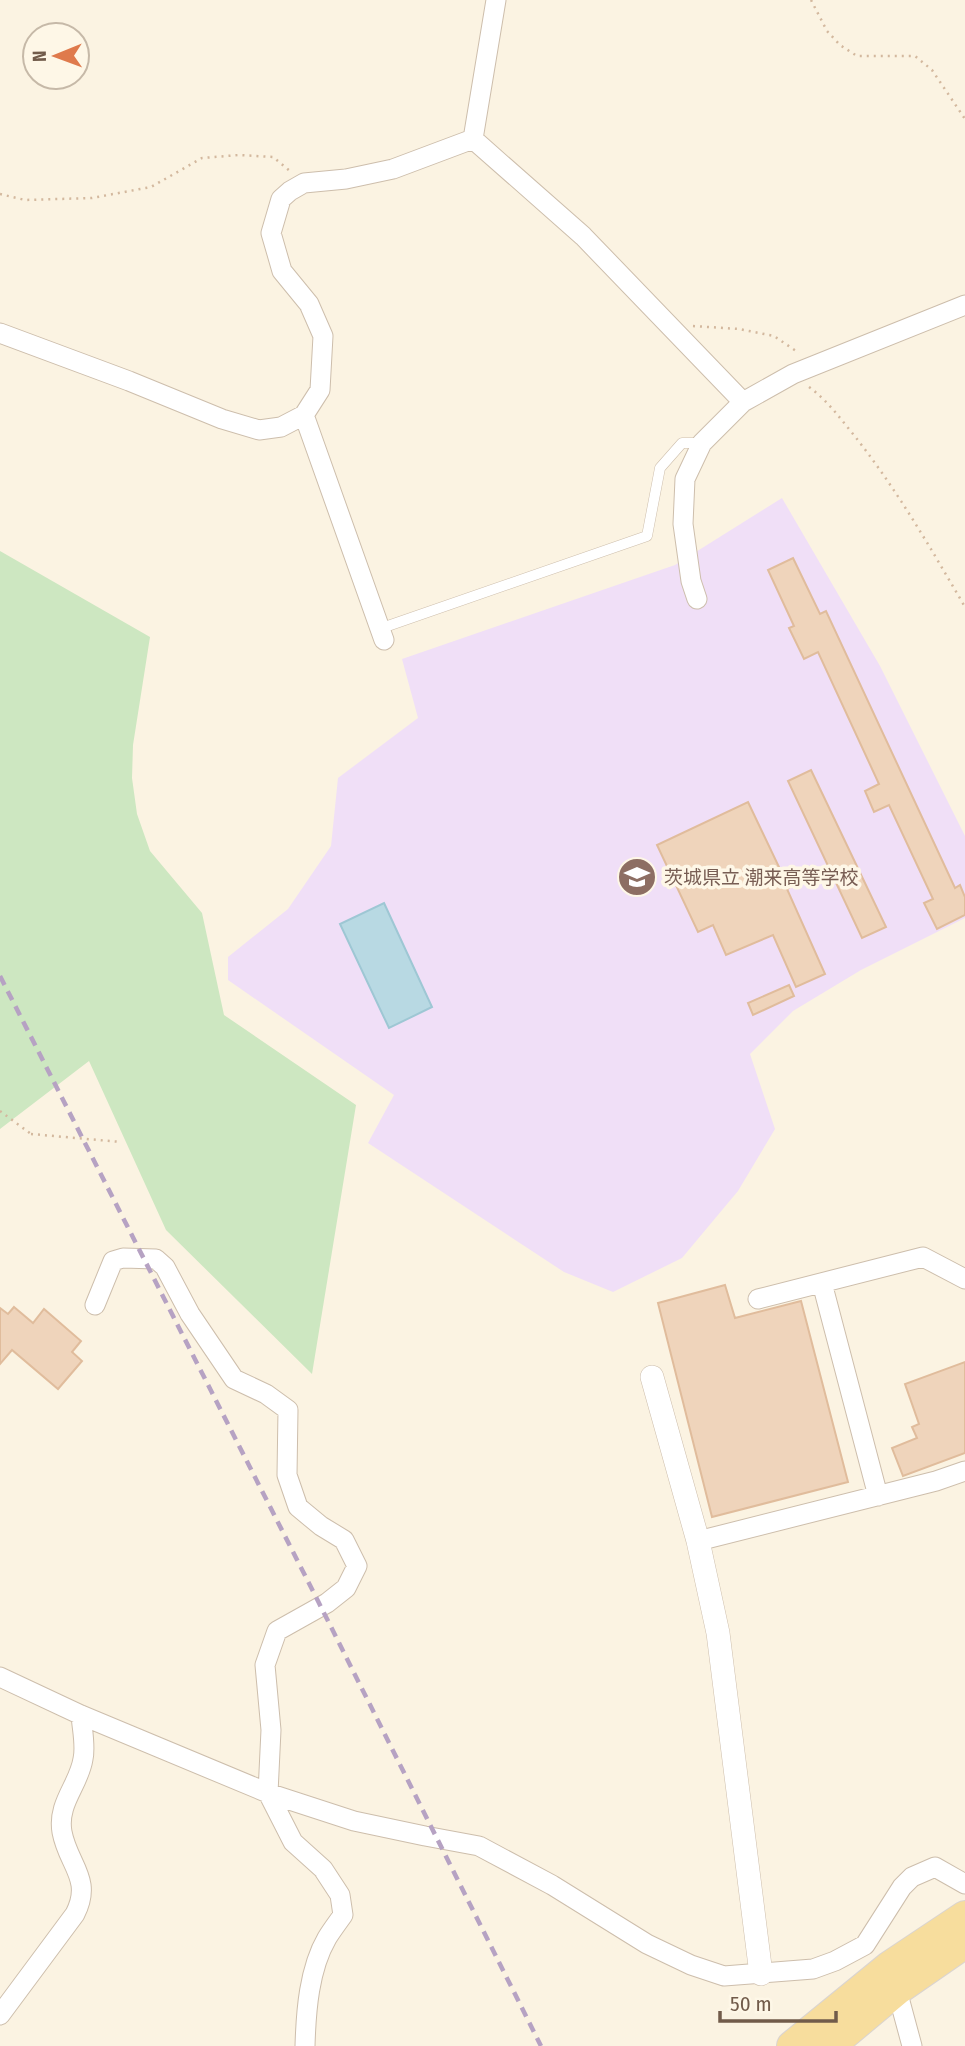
<svg xmlns="http://www.w3.org/2000/svg" width="965" height="2046" viewBox="0 0 965 2046" font-family="'Fira Sans Condensed','Noto Sans JP',sans-serif">
<style>
.education{fill:#f0dff7}
.green{fill:#cde7c1}
.water{fill:#b8d9e3;stroke:#9ec7d4;stroke-width:2}
.building{fill:#efd4bb;stroke:#e0bc9c;stroke-width:2}
.lines{fill:none;stroke-linecap:round;stroke-linejoin:round}
.service-casing{stroke:#cdbeac;stroke-width:11}
.minor-casing{stroke:#cdbeac;stroke-width:21}
.tertiary-casing{stroke:#cdbeac;stroke-width:24}
.primary-casing{stroke:#dad4d0;stroke-width:32}
.path{stroke:#d3b89e;stroke-width:2.5;stroke-dasharray:2 5;stroke-linecap:butt}
.service{stroke:#fff;stroke-width:10}
.minor{stroke:#fff;stroke-width:19}
.tertiary{stroke:#fff;stroke-width:23}
.primary{stroke:#f7dd9d;stroke-width:30}
.rail{stroke:#b6a2c3;stroke-width:4.5;stroke-dasharray:10 7;stroke-linecap:butt}
.path-bridge{stroke:#d3b89e;stroke-width:2.5;stroke-dasharray:2 5;stroke-linecap:butt}
.labels{text-anchor:middle;stroke-width:7;stroke-linejoin:round;paint-order:stroke}
.education-label{font-size:19px;fill:#785e54;stroke:#fef7e7;text-anchor:start}
</style>
<rect width="100%" height="100%" fill="#fbf3e2"/>
<!-- education -->
<path class="education" d="M782,498l98,168 85,170v82l-104,52 -68,41 -43,43 25,75 -37,62 -56,67 -69,34 -49,-20 -196,-129 26,-48 -166,-115v-23l60,-48 43,-63 7,-68 80,-60 -16,-59 273,-94z"/>
<!-- green -->
<path class="green" d="M0,551l150,86 -17,108 -1,33 5,36 13,37 52,62 22,102 132,90 -44,269 -146,-144 -77,-169 -89,68z"/>
<!-- water -->
<path class="water" d="M384,903l48,104 -43,21 -49,-104z"/>
<!-- building -->
<path class="building" d="M793,558l27,56 6,-3 129,277 5,-3 5,12v18l-28,14 -13,-26 9,-4 -44,-94 -15,7 -9,-21 14,-7 -61,-132 -14,7 -15,-31 5,-2 -26,-56z
M811,770l75,157 -24,11 -74,-157z
M748,802l41,86 -2,1 38,85 -29,13 -23,-52 -47,20 -13,-30 -15,7 -41,-87z
M789,985l5,11 -41,19 -5,-12z
M725,1285l10,33 66,-17 47,181 -136,35 -54,-214z
M14,1307l19,16 11,-14 37,32 -9,11 10,9 -24,28 -46,-39 -12,14v-56l8,6z
M965,1362v91l-62,23 -11,-28 25,-10 -5,-11 7,-3 -14,-40z"/>
<g class="lines">
<defs>
<path id="service" d="M379,629l268,-93 13,-68 22,-25h20"/>
<path id="minor" d="M496,0l-23,139 110,97 160,166
M0,333l129,48 93,38 37,11 22,-3 23,-12 16,-25 3,-54 -14,-32 -27,-33 -11,-38 10,-34 9,-8 14,-8 42,-4 47,-10 80,-30
M304,415l80,225
M697,599l-6,-18 -8,-57 2,-45 17,-36 41,-41 50,-28 172,-69
M822,1283l56,213
M758,1299l165,-42 42,22
M95,1305l18,-44 10,-3 33,1 9,8 25,47 44,65 32,15 22,16 -1,65 11,32 23,19 23,14 13,26 -11,22 -19,15 -50,28 -12,34 6,65 -3,63 25,49 30,27 17,26 3,20c-5,7 -11,15 -16,23 -18,31 -21,73 -22,108
M698,1541l238,-60 29,-10
M0,1677l81,38 187,78 86,28 71,15 54,10 73,39 95,59 44,21 33,11 89,-7 22,-8 30,-16 37,-58 10,-10 23,-10 30,17
M895,1983l17,63
M0,2015l75,-101c18,-35 -7,-49 -13,-82 -5,-29 17,-47 21,-73 3,-13 -1,-30 -2,-44"/>
<path id="tertiary" d="M652,1377l46,164 20,92 43,341"/>
<path id="primary" d="M792,2046l98,-80 75,-50
M830,2046l67,-56 68,-47"/>
</defs>
<!-- service casing -->
<use href="#service" class="service-casing"/>
<!-- minor casing -->
<use href="#minor" class="minor-casing"/>
<!-- tertiary casing -->
<use href="#tertiary" class="tertiary-casing"/>
<!-- primary casing -->
<use href="#primary" class="primary-casing"/>
<!-- path -->
<path class="path" d="M811,0l16,31 13,14 17,11h58l17,14 33,49
M0,194l25,6 67,-2 59,-11 51,-29 37,-3 34,2 17,14
M693,326l46,3 35,7 25,17
M809,387c18,13 30,30 44,47 43,54 77,113 112,173
M0,1111l31,23"/>
<!-- service -->
<use href="#service" class="service"/>
<!-- minor -->
<use href="#minor" class="minor"/>
<!-- tertiary -->
<use href="#tertiary" class="tertiary"/>
<!-- primary -->
<use href="#primary" class="primary"/>
<!-- rail -->
<path class="rail" d="M0,976l318,625 223,445"/>
<!-- path-bridge -->
<path class="path-bridge" d="M31,1134l90,8"/>
</g>
<!-- icons -->
<defs>
<symbol id="school-disc" viewBox="-11 -11 22 22"><circle r="9.5" fill="#8d6e63" stroke="#fef7e7"/><path d="M0-5L7-2L0 1L-7-2ZM-4 1L0 2.5L4 1V4Q0 6-4 4Z" fill="#fff"/></symbol>
</defs>
<g fill-rule="evenodd">
<use href="#school-disc" x="615" y="855" width="44" height="44"/>
</g>
<g class="labels">
<!-- education labels -->
<g class="education-label">
<text x="664" y="884">茨城県立 潮来高等学校</text>
</g>
</g>
<!-- north arrow -->
<g transform="translate(56 56) rotate(269)"><circle r="33" fill="#fef7e7" stroke="#c6b9a8" stroke-width="2"/>
<path d="M0-5L12 26L0 18L-12 26Z" fill="#df7a4c"/>
<text y="-10" font-size="19" font-weight="bold" text-anchor="middle" fill="#715b4a">N</text>
</g>
<!-- scale -->
<path d="M720 2011v10h116v-10" fill="none" stroke="#715b4a" stroke-width="3.5"/>
<text x="730" y="2011" font-size="21" fill="#715b4a" stroke="#fef7e7" stroke-width="5" paint-order="stroke">50 m</text>
</svg>
